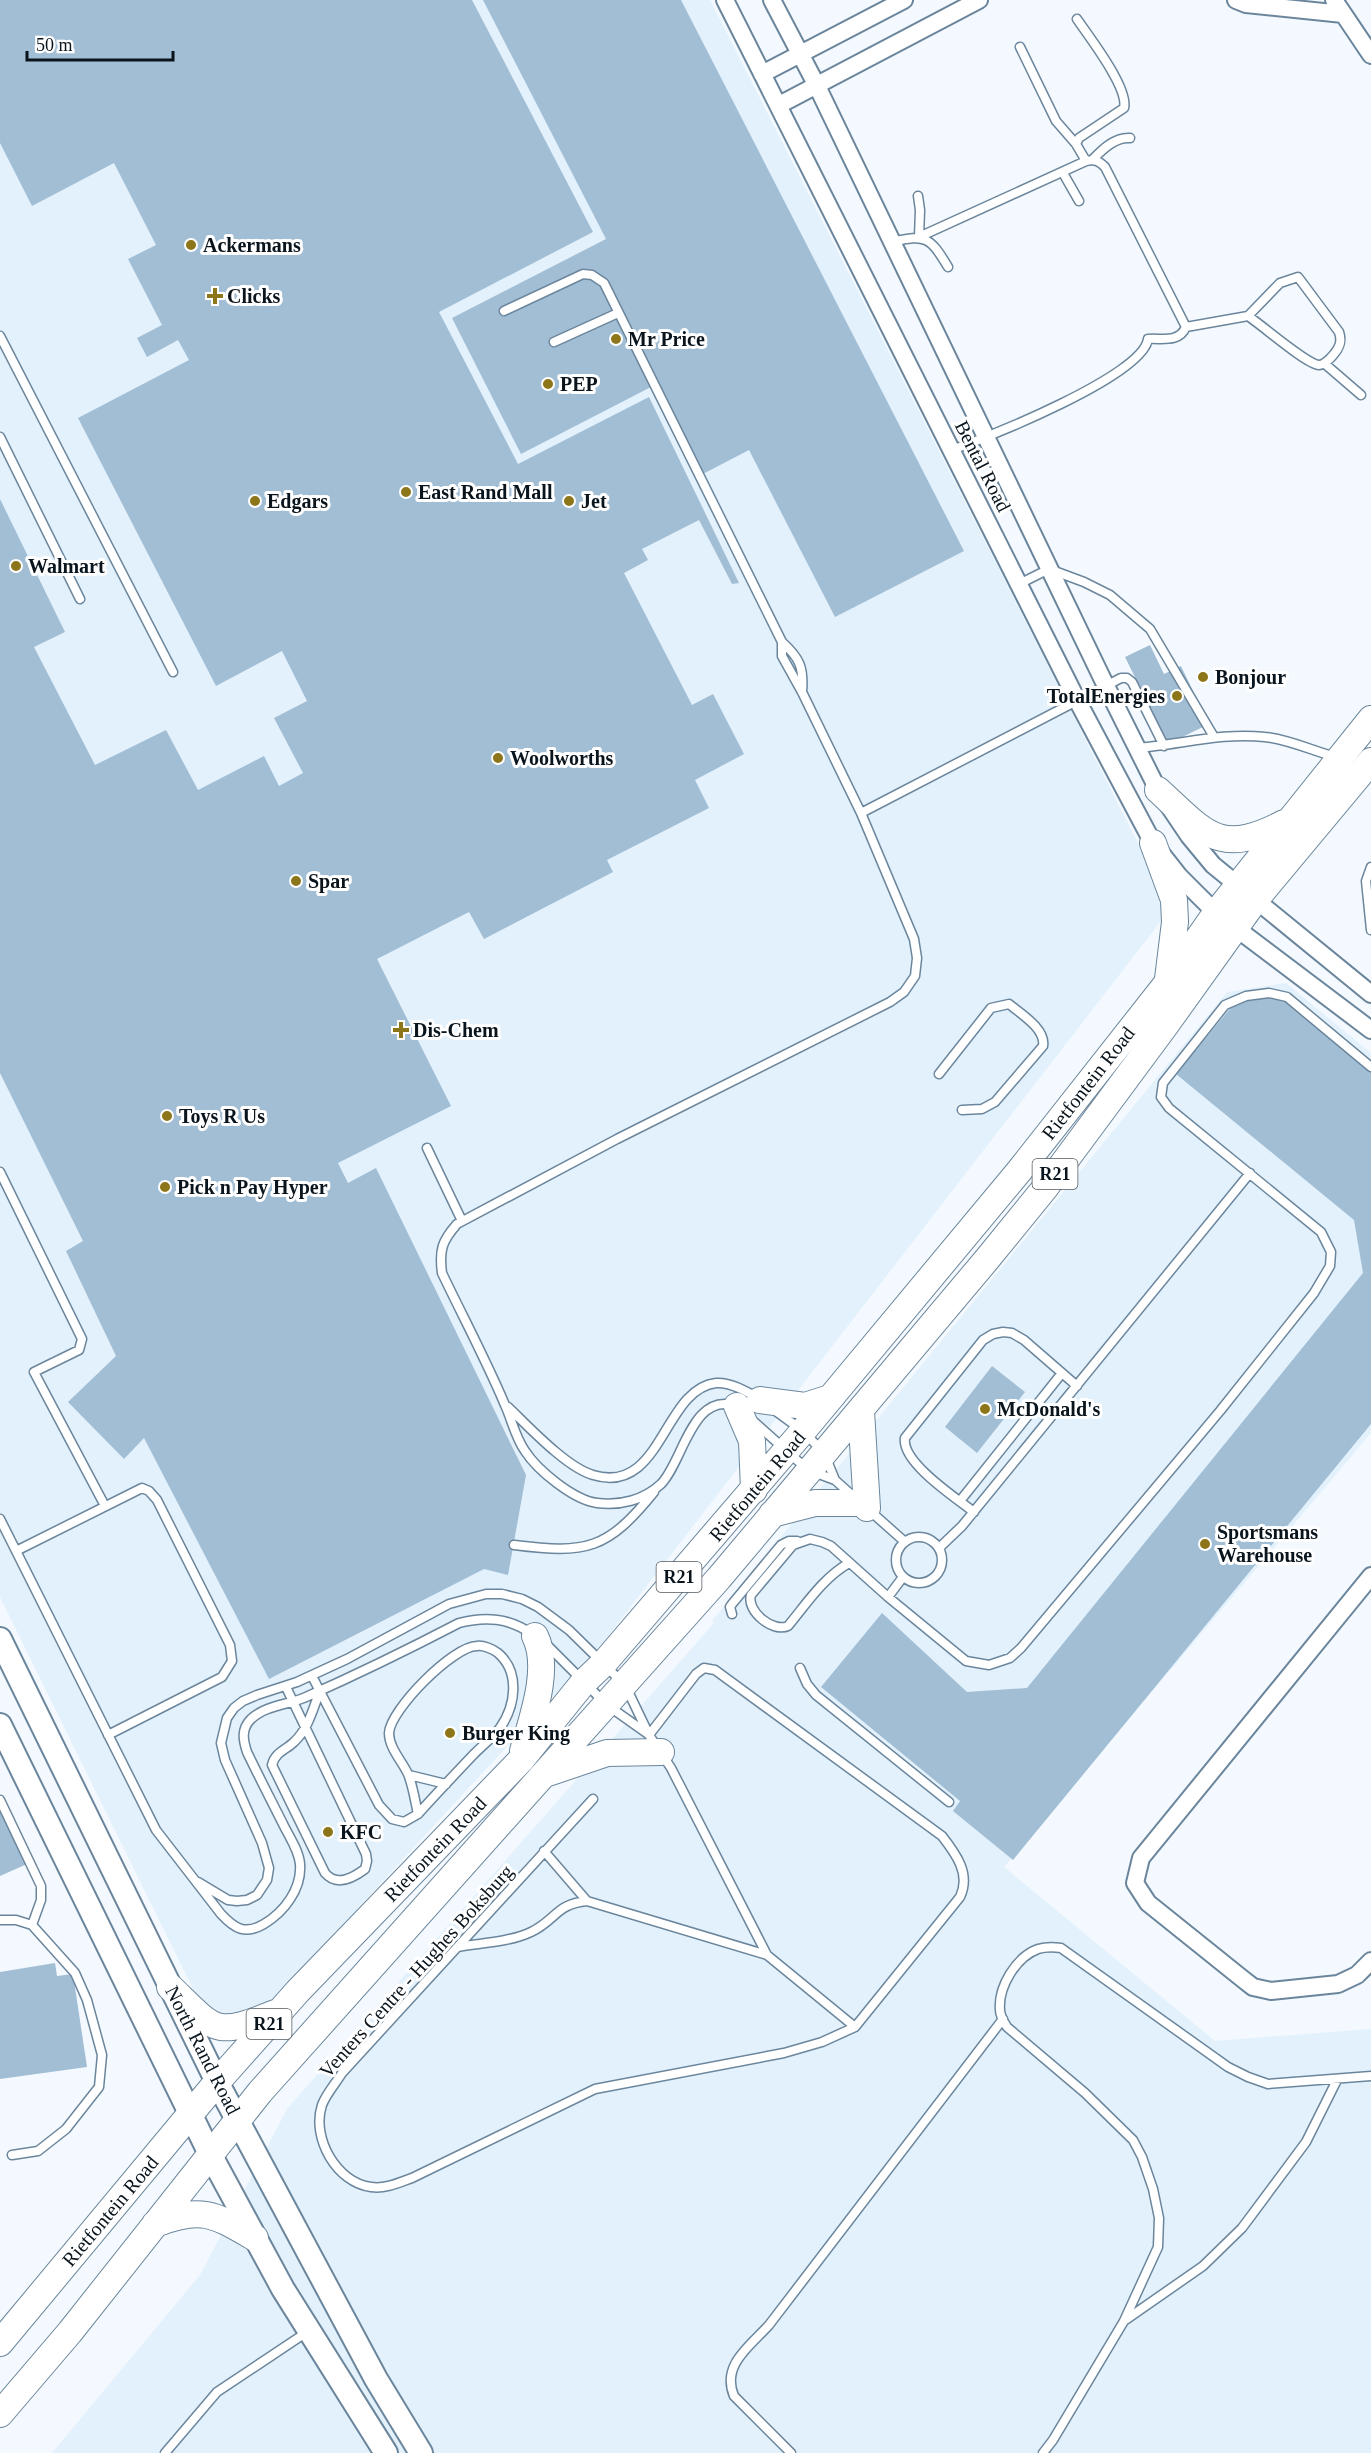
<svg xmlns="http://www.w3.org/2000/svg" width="1371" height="2453" viewBox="0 0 1371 2453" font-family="Georgia,serif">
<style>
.built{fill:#e2f1fc}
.building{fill:#a2bed5}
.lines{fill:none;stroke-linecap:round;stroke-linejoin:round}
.lane-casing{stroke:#6b869c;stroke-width:11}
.street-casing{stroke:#6b869c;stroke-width:20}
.secondary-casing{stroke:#6b869c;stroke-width:26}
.primary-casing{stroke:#6b869c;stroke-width:28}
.lane{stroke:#fff;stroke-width:8}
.street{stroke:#fff;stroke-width:16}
.secondary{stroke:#fff;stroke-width:22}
.primary{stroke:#fff;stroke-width:26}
.poi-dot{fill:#8d7519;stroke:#fff;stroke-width:2}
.labels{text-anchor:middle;stroke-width:6;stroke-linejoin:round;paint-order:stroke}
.shield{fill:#fff;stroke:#535a60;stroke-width:1.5}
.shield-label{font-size:18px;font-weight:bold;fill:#09141c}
.poi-label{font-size:20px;font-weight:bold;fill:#09141c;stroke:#fff;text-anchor:start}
.street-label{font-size:20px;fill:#09141c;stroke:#fff}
</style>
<rect width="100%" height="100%" fill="#f3f9fe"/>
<!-- built -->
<path class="built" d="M0,0h710l461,908 -566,732 -341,370 -39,11 -27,-22 -198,-402z
M1286,983l85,70v380l-367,434 211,174 156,-12v424h-1319l148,-178 87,-166 427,-486 -2,-2 515,-629z"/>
<!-- building -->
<path class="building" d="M0,0h472l121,232 -154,80 79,152 131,-67 90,186 -7,1 -33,-64 -57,29 6,11 -24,13 68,132 21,-11 31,60 -49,26 14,28 -102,52 6,12 -129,67 -15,-27 -92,47 74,147 -113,57 10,20 28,-15 150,307 -18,100 -24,-6 -215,110 -125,-241 -20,21 -56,-57 48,-46 -50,-105 17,-10 -83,-168v-574l65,133 -31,15 61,118 71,-35 32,60 66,-34 15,30 24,-13 -29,-55 33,-17 -25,-50 -66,35 -138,-268 111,-58 -11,-20 -31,17 -10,-19 25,-13 -34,-66 28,-14 -42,-82 -82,43 -32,-63z
M483,0h198l283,551 -129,66 -86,-167 -52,27 -46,-90 -130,67 -69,-136 154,-79z
M1150,645l14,29 17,-8 28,58 -41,20 -43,-87z
M1282,997l89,74v353l-358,436 -60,-49 7,-10 -139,-114 61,-74 85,79 60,-4 336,-415 -9,-53 -178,-146 62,-75z
M992,1366l33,26 -48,61 -32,-26z
M0,1811l27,53 -27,12z
M55,1963l2,13 16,-2 14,93 -87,12v-107z"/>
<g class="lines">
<defs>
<path id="lane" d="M1020,47l36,74 20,23 10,17
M1076,144l3,-6 45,-30c5,-20 -35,-71 -47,-89
M1093,159c10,-10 22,-22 37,-21
M1063,173l16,28
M918,196l2,14 -1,27 167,-76c9,-2 13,0 19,6l81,160c-7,16 -24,11 -38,12 -5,37 -160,98 -196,111
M892,242c34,-8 38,-5 56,25
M504,311l79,-37 9,1 12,8 178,359c18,16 22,26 20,50
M1186,327l62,-11c14,9 58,48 71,49 5,0 12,-7 15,-11 6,-7 8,-13 5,-22l-41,-55 -18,6 -32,33
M0,336l173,336
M554,342l64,-29
M1325,364l36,31
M0,437l80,162
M1019,584l30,-15 35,13 26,13 40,34 64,108
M1136,748c43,-3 86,-16 129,-11 23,2 48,14 71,20
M861,813l260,-135h6l5,4 32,64
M1371,867l-5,14 5,49
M939,1074l52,-66 18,-4c12,10 37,25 34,42l-48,56 -13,7 -20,1
M427,1148l35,73
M0,1172l82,167 -3,11 -45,22 71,134
M736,1406c-44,-15 -53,56 -75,78 -17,16 -41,22 -64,19 -23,-3 -59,-32 -72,-52 -10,-14 -13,-31 -20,-46 -19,-45 -42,-88 -63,-132 -3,-23 0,-32 15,-49l160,-85 273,-137 14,-10 11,-16 2,-18 -3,-19 -53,-126 -59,-121 -20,-36v-14
M508,1407c21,20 58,60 85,68 69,21 70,-86 123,-92 14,-1 30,8 42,15
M773,1409l30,22 21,22 11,27
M752,1420l56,50 27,10 20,18
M960,1501l102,-128
M869,1510l36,32
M974,1512c-18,-14 -73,-50 -69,-74l78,-98 10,-6 10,-2 9,1 12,7 53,46
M0,1519l156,311 65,84c14,15 24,21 43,10 20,-12 38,-35 36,-60 -1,-13 -10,-26 -16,-38 -12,-24 -25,-49 -37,-74 -4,-12 -6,-23 4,-33 15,-14 37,-14 55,-22 52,-23 103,-48 153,-74 27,-7 50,-5 73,11
M896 1560a23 23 0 1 1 46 0a23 23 0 1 1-46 0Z
M514,1545c73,9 93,5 140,-53
M939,1548l23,-22 288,-353
M16,1551l126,-63 7,3 8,9 73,145 2,16 -10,16 -114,58
M849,1563c-26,15 -42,40 -61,63 -15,7 -42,-15 -37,-31l42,-50 17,-6 12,3 9,4 57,51 78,64 23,4 21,-7 11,-10 199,-237 94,-118 16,-27 1,-14 -10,-20 -152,-124 -8,-11 2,-14 62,-78 21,-9 23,-3 18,4 84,70
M888,1597l15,-20
M732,1614l-2,-7 2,-3 49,-59 8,-4h8
M545,1643l62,62 41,29
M800,1668l7,16 9,11 133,107
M312,1676l67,129 13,14 12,3 14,-8c18,-20 37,-40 56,-60 8,-8 19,-17 26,-26 16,-23 20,-56 -2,-75 -5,-4 -15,-8 -21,-7 -24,0 -87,64 -88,87 0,15 13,28 19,41 5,12 7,27 10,40
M286,1687l80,167 1,7 -2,8c-12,9 -28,18 -40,4l-53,-108c3,-13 14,-15 22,-23 15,-14 19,-34 26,-51
M409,1775l37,9
M593,1799l-251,274c-6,10 -16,21 -20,32 -11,33 15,78 49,82 15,2 27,-4 41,-9l183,-89 189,-36 38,-11 33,-15
M0,1800l41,86v14l-9,25
M544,1851l43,50
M198,1882l30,18 9,1 10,-1 10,-5 10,-15 2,-12 -7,-25 -37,-83 -4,-17 6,-25 7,-10 9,-7 14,-6 40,-13 50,-23 102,-55 37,-10h16l20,5 16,8 31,23 56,55 24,50 22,33 96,187 88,72 105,-130c11,-23 -4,-43 -18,-61l-227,-166 -11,-2 -8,6 -47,61
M0,1920h16l16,5 43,48 12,27 15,55 -3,32 -33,42 -28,22 -26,4
M458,1947c23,-4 52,-5 73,-15 25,-12 25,-28 56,-31l180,54
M1124,2321l79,-55 39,-38 64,-86 31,-62
M165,2453l52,-61 90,-60
M791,2453l-57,-57c-13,-31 16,-50 35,-71l234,-306
M1043,2453l10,-13 71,-119 34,-74 1,-29 -6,-29 -11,-32 -9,-17 -48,-47 -78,-66c-3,-5 -7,-11 -7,-17 -2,-23 16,-53 38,-61 7,-2 15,-2 23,-1l167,119 20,10 20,7 103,-8"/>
<path id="street" d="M725,0l352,700 76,143 26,33 37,37 155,117
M772,0l45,86 285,592 56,112 31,46 24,29 158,129
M1236,0l10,4 97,10
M1334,0l37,55
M762,74l142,-74
M779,105l200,-105
M1371,1576l-230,282 -6,25 13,20 96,77 9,7 18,4 67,-7 19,-9 14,-14"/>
<path id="secondary" d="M0,1639l217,443 159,297 45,74
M0,1725l210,429 73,135 103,164"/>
<path id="primary" d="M1158,790c48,44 61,67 126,33
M1153,843l21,57 1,22 -7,57
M760,1400l45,6 25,-8
M737,1406l15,35 2,49
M861,1411l6,97
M772,1514l43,-11h47
M523,1751c9,-32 28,-83 12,-115
M548,1773l59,-20 54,-1
M170,1987c46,44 43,51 105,26
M155,2224c47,-18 59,-10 100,14
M0,2343l217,-261 81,-91 223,-231 62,-77 21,-20 199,-232 217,-261 148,-188 48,-69 155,-194
M0,2414l70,-82 190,-240 459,-514 269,-320 57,-70 120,-162 91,-127 115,-138"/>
</defs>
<!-- lane casing -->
<use href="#lane" class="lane-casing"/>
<!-- street casing -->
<use href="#street" class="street-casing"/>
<!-- secondary casing -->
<use href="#secondary" class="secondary-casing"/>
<!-- primary casing -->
<use href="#primary" class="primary-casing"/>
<!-- lane -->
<use href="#lane" class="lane"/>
<!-- street -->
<use href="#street" class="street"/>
<!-- secondary -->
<use href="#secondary" class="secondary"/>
<!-- primary -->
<use href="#primary" class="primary"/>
</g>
<!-- markers -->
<g class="poi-dot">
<circle cx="191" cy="245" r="6"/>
<path d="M212 287h6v6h6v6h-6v6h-6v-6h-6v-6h6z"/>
<circle cx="616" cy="339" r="6"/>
<circle cx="548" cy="384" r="6"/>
<circle cx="406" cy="492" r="6"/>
<circle cx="255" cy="501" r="6"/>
<circle cx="569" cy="501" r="6"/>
<circle cx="16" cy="566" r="6"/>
<circle cx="1203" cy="677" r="6"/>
<circle cx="1177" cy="696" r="6"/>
<circle cx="498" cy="758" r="6"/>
<circle cx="296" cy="881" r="6"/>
<path d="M398 1021h6v6h6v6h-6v6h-6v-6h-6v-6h6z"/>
<circle cx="167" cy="1116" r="6"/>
<circle cx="165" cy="1187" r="6"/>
<circle cx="985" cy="1409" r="6"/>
<circle cx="1205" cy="1544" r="6"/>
<circle cx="450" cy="1733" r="6"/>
<circle cx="328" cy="1832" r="6"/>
</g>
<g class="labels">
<!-- shield labels -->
<g class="shield">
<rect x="1032.5" y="1159" width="45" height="30" rx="4.5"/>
<rect x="656.5" y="1562" width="45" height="30" rx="4.5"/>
<rect x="246.5" y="2009" width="45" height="30" rx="4.5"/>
</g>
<g class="shield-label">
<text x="1055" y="1180">R21</text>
<text x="679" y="1583">R21</text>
<text x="269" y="2030">R21</text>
</g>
<!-- poi labels -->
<g class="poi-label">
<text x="203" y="252">Ackermans</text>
<text x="227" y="303">Clicks</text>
<text x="628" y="346">Mr Price</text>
<text x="560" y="391">PEP</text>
<text x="418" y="499">East Rand Mall</text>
<text x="267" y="508">Edgars</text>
<text x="581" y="508">Jet</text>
<text x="28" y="573">Walmart</text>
<text x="1215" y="684">Bonjour</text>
<text x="1165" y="703" text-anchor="end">TotalEnergies</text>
<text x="510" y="765">Woolworths</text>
<text x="308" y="888">Spar</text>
<text x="413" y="1037">Dis-Chem</text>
<text x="179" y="1123">Toys R Us</text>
<text x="177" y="1194">Pick n Pay Hyper</text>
<text x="997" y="1416">McDonald's</text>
<text x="1217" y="1539">Sportsmans<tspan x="1217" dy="23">Warehouse</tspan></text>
<text x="462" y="1740">Burger King</text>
<text x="340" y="1839">KFC</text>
</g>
<!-- street labels -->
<g class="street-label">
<text transform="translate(983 466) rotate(63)" y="7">Bental Road</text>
<text transform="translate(1088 1083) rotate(-52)" y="7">Rietfontein Road</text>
<text transform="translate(757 1486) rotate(-50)" y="7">Rietfontein Road</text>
<text transform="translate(435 1849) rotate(-46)" y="7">Rietfontein Road</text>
<text transform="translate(416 1971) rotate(-48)" y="7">Venters Centre - Hughes Boksburg</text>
<text transform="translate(203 2050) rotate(63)" y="7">North Rand Road</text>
<text transform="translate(110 2211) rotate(-50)" y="7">Rietfontein Road</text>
</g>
</g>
<!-- scale -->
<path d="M27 51v9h146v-9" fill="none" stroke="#09141c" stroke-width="3"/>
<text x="36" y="51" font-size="18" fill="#09141c" stroke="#ffffff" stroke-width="4.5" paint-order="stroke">50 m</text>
</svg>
